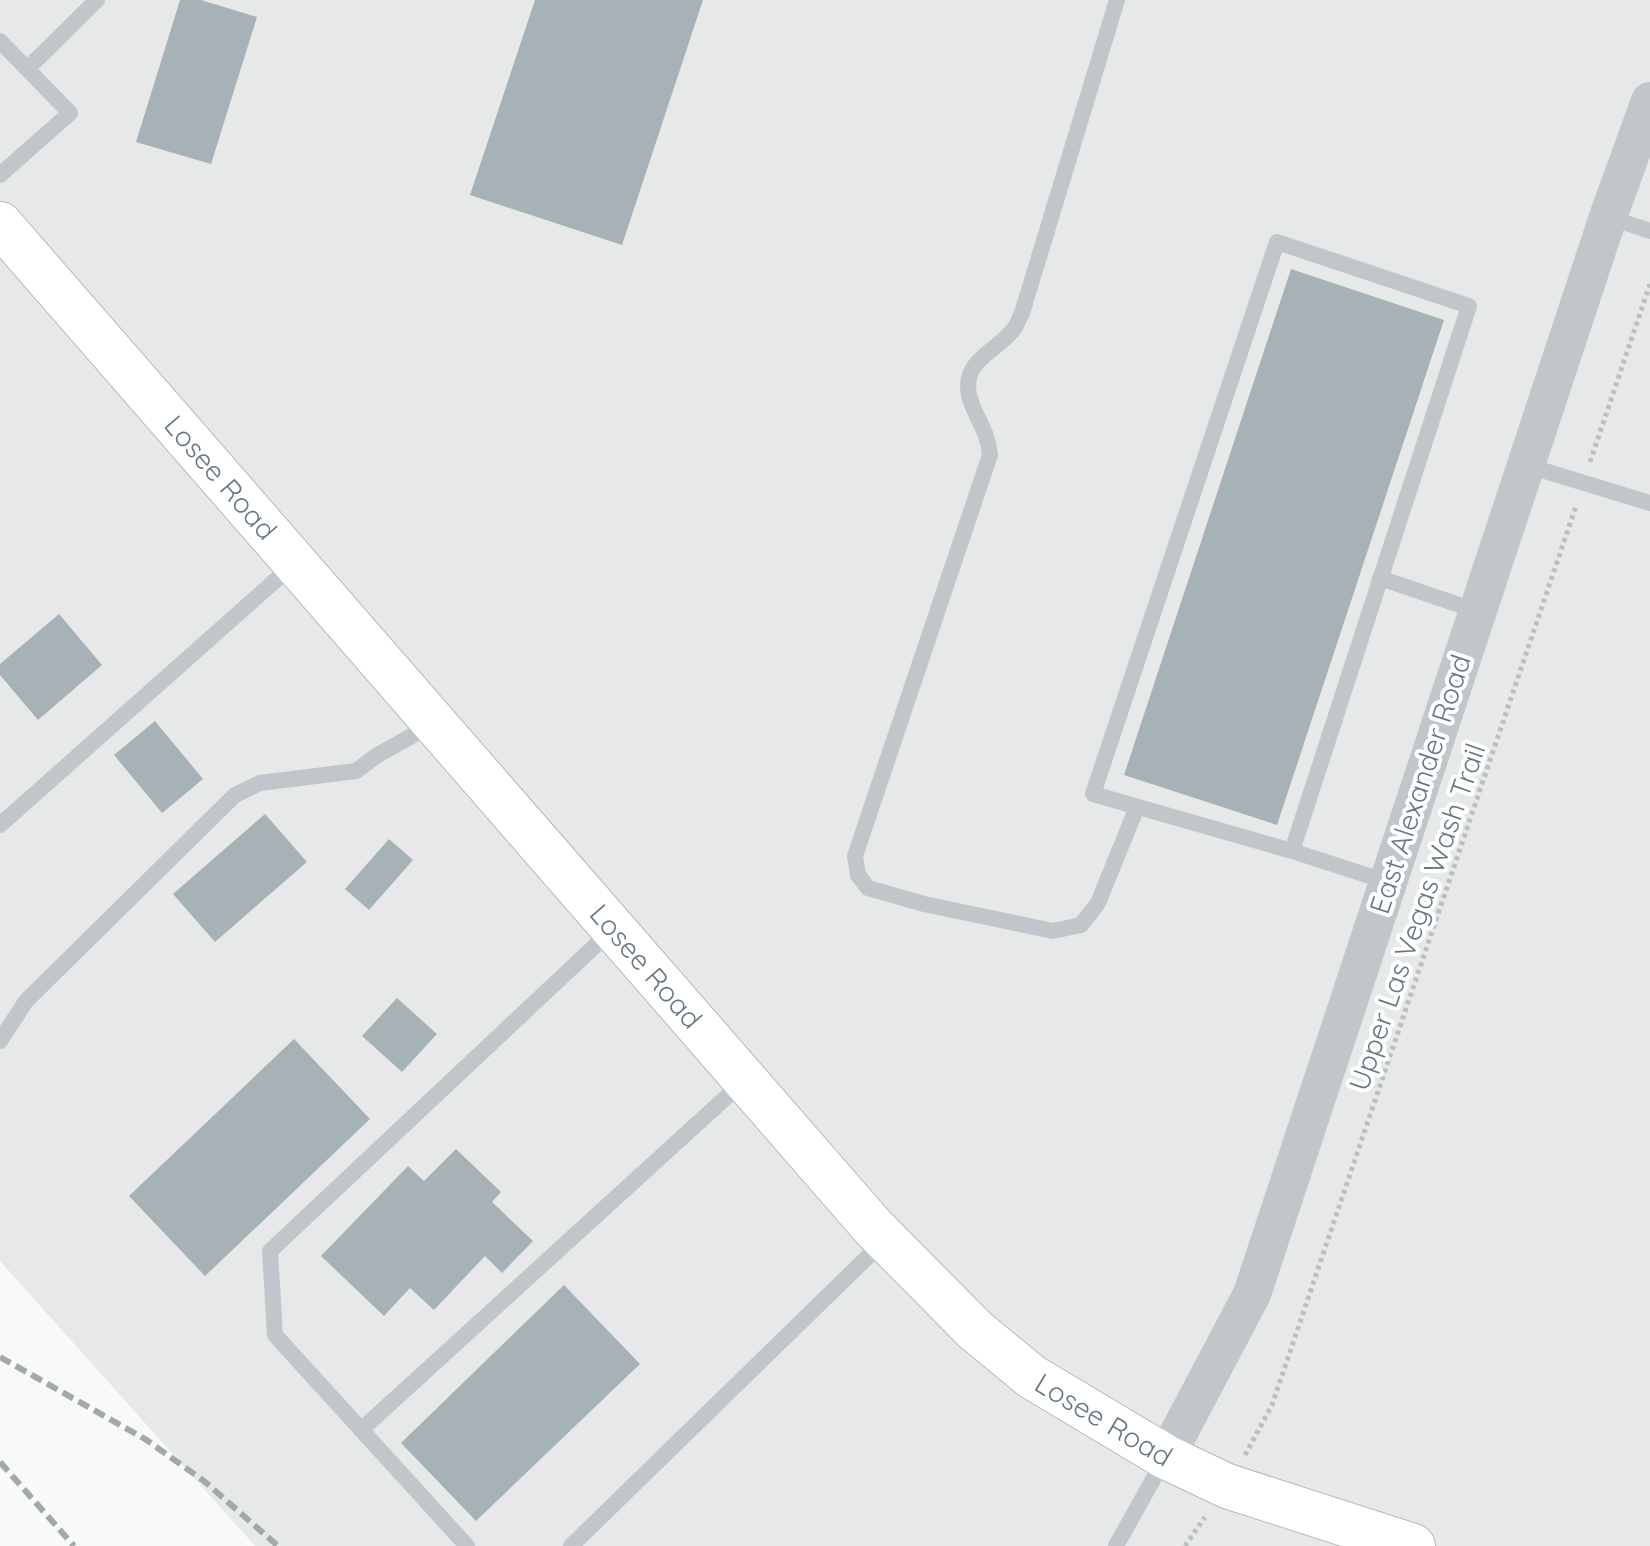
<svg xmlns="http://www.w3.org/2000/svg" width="1650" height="1546" viewBox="0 0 1650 1546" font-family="Quicksand,sans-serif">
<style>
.built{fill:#e7e9e8}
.building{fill:#a7b2b6}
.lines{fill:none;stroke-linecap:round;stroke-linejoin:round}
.secondary-casing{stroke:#b3babd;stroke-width:46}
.path{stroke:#bbbfc1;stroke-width:5;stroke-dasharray:4 4;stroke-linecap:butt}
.service{stroke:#c0c6c9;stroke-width:16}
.tertiary{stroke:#c0c6c9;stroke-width:38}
.secondary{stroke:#fff;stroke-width:44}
.rail{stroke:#a0a9ad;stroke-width:6;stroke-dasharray:12 6;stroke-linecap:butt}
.labels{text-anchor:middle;stroke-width:8;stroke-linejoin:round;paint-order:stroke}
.street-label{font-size:28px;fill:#657981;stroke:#fff}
</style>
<rect width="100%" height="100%" fill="#f9f9f7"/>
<!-- built -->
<path class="built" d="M0,0h1650v1546h-1395l-255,-285z"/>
<!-- building -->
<path class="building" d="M180,0h21l56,17 -46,147 -75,-22z
M535,0h168l-81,245 -152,-50z
M1291,269l153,51 -167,505 -153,-50z
M59,614l43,51 -64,55 -38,-45v-11z
M155,721l48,58 -41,34 -48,-58z
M265,814l42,48 -92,80 -42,-48z
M389,839l24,21 -44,50 -24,-21z
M397,998l40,36 -35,38 -40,-36z
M294,1039l76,80 -165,157 -76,-80z
M456,1149l45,43 -9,10 41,39 -31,32 -17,-17 -51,54 -24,-22 -26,28 -63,-60 87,-90 16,15z
M564,1285l76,79 -164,157 -75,-78z"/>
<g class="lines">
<defs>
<g id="secondary">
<path id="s1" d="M0,224l873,1003 102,103 57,47 134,80 61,29 186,60"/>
</g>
</defs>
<!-- secondary casing -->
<use href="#secondary" class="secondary-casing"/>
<!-- path -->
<path class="path" d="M1590,462l60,-178
M1245,1455l27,-50 304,-899
M1185,1546l20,-29"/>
<!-- service -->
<path class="service" d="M1117,0l-95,313c-3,5 -5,13 -9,17 -17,22 -51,30 -44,65 5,22 19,34 21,60l-135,401 3,19 10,13 56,16 129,27 28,-6 17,-22 39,-96
M0,41l70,72 -70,62
M27,69l70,-69
M1608,217l42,14
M1525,465l125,38
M1380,578l97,33
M0,825l295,-262
M1292,851l177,-545 -192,-64 -184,552 199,57 96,31
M0,1041l26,-40 209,-206 25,-12 96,-12 20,-15 57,-32
M361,1430l383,-349
M467,1546l-192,-211 -5,-84 343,-322
M571,1546l314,-306
M1116,1546l49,-88"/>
<!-- tertiary -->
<path class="tertiary" d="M1166,1457l86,-163 356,-1077 42,-116"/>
<!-- secondary -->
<use href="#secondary" class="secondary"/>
<!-- rail -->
<path class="rail" d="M0,1357l145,82 59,42 74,65
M0,1462l74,84"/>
</g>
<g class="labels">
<!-- street labels -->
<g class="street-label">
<text dy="10" stroke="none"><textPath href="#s1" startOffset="336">Losee Road</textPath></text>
<text transform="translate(1420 784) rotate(-72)" y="10">East Alexander Road</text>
<text transform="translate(1417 917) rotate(-71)" y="10">Upper Las Vegas Wash Trail</text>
<text dy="10" stroke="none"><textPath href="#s1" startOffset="984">Losee Road</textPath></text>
<text dy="10" stroke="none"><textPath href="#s1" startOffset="1632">Losee Road</textPath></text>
</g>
</g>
</svg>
